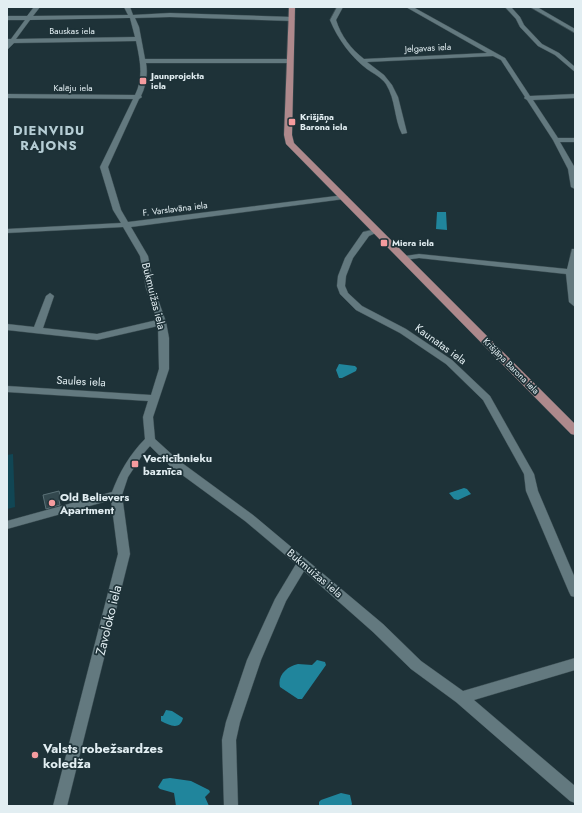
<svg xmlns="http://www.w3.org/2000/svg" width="582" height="813" viewBox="0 0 582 813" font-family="Jost,sans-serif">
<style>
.green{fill:#114654}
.water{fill:#20859c}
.building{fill:#33484e;stroke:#5a7076}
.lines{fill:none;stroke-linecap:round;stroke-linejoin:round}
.minor-casing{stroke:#3b4d52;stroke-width:1}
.primary-casing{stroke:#3b4d52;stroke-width:1}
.minor{fill:#63797f;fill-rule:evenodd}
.primary{fill:#ae898c;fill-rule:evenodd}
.poi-dot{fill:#f59b9e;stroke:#1e3238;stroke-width:1.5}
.labels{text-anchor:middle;stroke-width:3.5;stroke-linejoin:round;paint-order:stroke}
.far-street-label{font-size:9px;fill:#e2eef2;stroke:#1e3238}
.far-poi-label{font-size:9px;font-weight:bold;fill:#e2eef2;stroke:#1e3238;text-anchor:start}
.street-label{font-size:11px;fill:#e2eef2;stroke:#1e3238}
.poi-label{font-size:11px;font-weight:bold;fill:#e2eef2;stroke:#1e3238;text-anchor:start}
.far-district-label{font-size:13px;font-weight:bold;letter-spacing:1px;fill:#b6ced5;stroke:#1e3238}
.near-street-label{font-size:13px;fill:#e2eef2;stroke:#1e3238}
.near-poi-label{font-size:13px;font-weight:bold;fill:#e2eef2;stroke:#1e3238;text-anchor:start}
</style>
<rect width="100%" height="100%" fill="#1e3238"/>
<!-- green -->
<path class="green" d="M13,454l2,53 -8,2v-54z"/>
<!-- water -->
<path class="water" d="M437,212h9l1,18 -11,-1z
M339,364l16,2 2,2 -1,3 -14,7h-3l-3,-8z
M464,488l3,1 4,5 -13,6 -4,-1 -5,-6z
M317,660l8,2 1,3 -24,34h-4l-18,-12c-3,-11 7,-21 18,-23 4,0 10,1 14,1z
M166,710l6,1 11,7c-3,13 -14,7 -22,3v-5h2z
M170,778l21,3 18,9 1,2 -5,5 4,9h-33l-2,-13 -14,-4 -2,-2 5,-8z
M341,793l9,2 2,9 -1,2h-32v-4l2,-2z"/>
<!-- building -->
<path class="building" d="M59,491l2,8 -2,1 1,5 -14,4 -3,-14z"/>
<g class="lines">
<defs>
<path id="minor" d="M34,7h6l-7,9 95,-1 -4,-8h6l3,8 37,-2 122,4 3,2 -3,2 -122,-4 -35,1 4,9 6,32h144l3,2 -3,2h-143c2,11 0,23 -5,33l1,1 -3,2 -31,68 13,43 7,12 216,-27 4,2 -4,2 -213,28 17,29 6,32 12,34 3,16v31l-16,48 2,22 23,21 75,55 130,109 38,37 42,30 112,-33v12l-101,30 101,86v17l-5,-2 -114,-99 -45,-33 -38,-37 -69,-61 -18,30 -25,59 -21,62 -4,18 2,66h-14l-2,-66 4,-18 21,-62 28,-61 21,-35 -51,-43 -75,-55 -20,-20 -7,8 -15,23 -6,18 8,59 -63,252h-14l65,-252 -7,-54 -104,29v-8l105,-29c7,-19 18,-38 33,-53l-2,-22 5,-16 -141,-9v-6l144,9 8,-26 -1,-43 -61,14 -90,-10v-6l27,3 12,-31 4,-3 4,3 -11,32 54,6 60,-14 -11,-32 -6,-32 -17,-29 -116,6v-4l114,-6 -8,-13 -13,-43 33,-68 -126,-1v-4l128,1c9,-18 5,-35 1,-54l-122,2 -7,7v-11h4l14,-19h-18v-4h20zM130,18l5,19 -119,2 14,-19z
M337,7h6l-7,13c5,16 15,29 28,39l123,-6 -81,-46h7l92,51 25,38 45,-2v4l-42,2 25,38h17v4h-15l15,26v21l-4,-2 -3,-18 -15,-29 -26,-40 -3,-2 1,-1 -24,-37 -8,-4 -126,6 17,13 8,10 6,12 9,36 -5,1c-8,-15 -6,-34 -16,-50 -5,-7 -12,-10 -19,-15 -15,-11 -30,-31 -37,-49z
M505,7h6l9,10 4,8 18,19 17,9 16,14v5l-20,-17 -17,-9 -18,-19 -4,-8z
M530,7h7l38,22v4z
M376,229l4,2 -11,5 -16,22 -7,18 -1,10 3,7 14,13 44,23 46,31 38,36 44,78 4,17 37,87v19l-4,-1 -2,-4 -43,-101 -2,-17 -41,-74 -37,-36 -46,-31 -44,-23 -16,-16 -3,-8 1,-10 7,-18 18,-26z
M572,249h3v58l-6,-5 -3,-28 -147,-16 -14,2 -4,-2 4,-2 14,-2 148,15z"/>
<path id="primary" d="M289,7h6l-3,128 2,8 281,281v11l-4,-1 -285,-290 -2,-9z"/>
</defs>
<!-- minor casing -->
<use href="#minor" class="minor-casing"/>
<!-- primary casing -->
<use href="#primary" class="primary-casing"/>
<!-- minor -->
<use href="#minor" class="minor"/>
<!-- primary -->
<use href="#primary" class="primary"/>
</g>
<!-- markers -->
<g class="poi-dot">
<rect x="139" y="77" width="8" height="8" rx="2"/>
<rect x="288" y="118" width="8" height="8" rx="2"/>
<rect x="380" y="239" width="8" height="8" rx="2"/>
<rect x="131" y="460" width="8" height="8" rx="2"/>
<circle cx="52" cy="503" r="4"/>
<circle cx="35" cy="755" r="4"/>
</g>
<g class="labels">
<!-- far-street labels -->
<g class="far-street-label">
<text x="72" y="34">Bauskas iela</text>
<text transform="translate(428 48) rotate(-3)" y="3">Jelgavas iela</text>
<text x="73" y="91">Kalēju iela</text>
<text transform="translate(175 209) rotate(-7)" y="3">F. Varslavāna iela</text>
<text transform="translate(511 366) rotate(45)" y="3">Krišjāņa Barona iela</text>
</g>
<!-- far-poi labels -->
<g class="far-poi-label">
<text x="151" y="79">Jaunprojekta<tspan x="151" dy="10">iela</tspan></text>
<text x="300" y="120">Krišjāņa<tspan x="300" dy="10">Barona iela</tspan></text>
<text x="392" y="246">Miera iela</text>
</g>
<!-- street labels -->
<g class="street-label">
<text transform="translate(154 296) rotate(76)" y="4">Bukmuižas iela</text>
<text transform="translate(441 344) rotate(36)" y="4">Kaunatas iela</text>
<text transform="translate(81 381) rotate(3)" y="4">Saules iela</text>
<text transform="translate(315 573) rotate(40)" y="4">Bukmuižas iela</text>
</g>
<!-- poi labels -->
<g class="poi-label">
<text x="143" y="462">Vecticībnieku<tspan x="143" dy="13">baznīca</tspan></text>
<text x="60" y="501">Old Believers<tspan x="60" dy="13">Apartment</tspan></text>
</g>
<!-- far-district labels -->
<g class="far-district-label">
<text x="49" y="135">DIENVIDU<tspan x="49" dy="15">RAJONS</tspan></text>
</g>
<!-- near-street labels -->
<g class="near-street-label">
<text transform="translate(108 620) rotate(-76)" y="5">Zavoloko iela</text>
</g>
<!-- near-poi labels -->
<g class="near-poi-label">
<text x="43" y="753">Valsts robežsardzes<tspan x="43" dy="15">koledža</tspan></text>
</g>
</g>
<!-- border -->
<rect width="582" height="813" fill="none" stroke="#e2eef2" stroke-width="16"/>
</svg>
